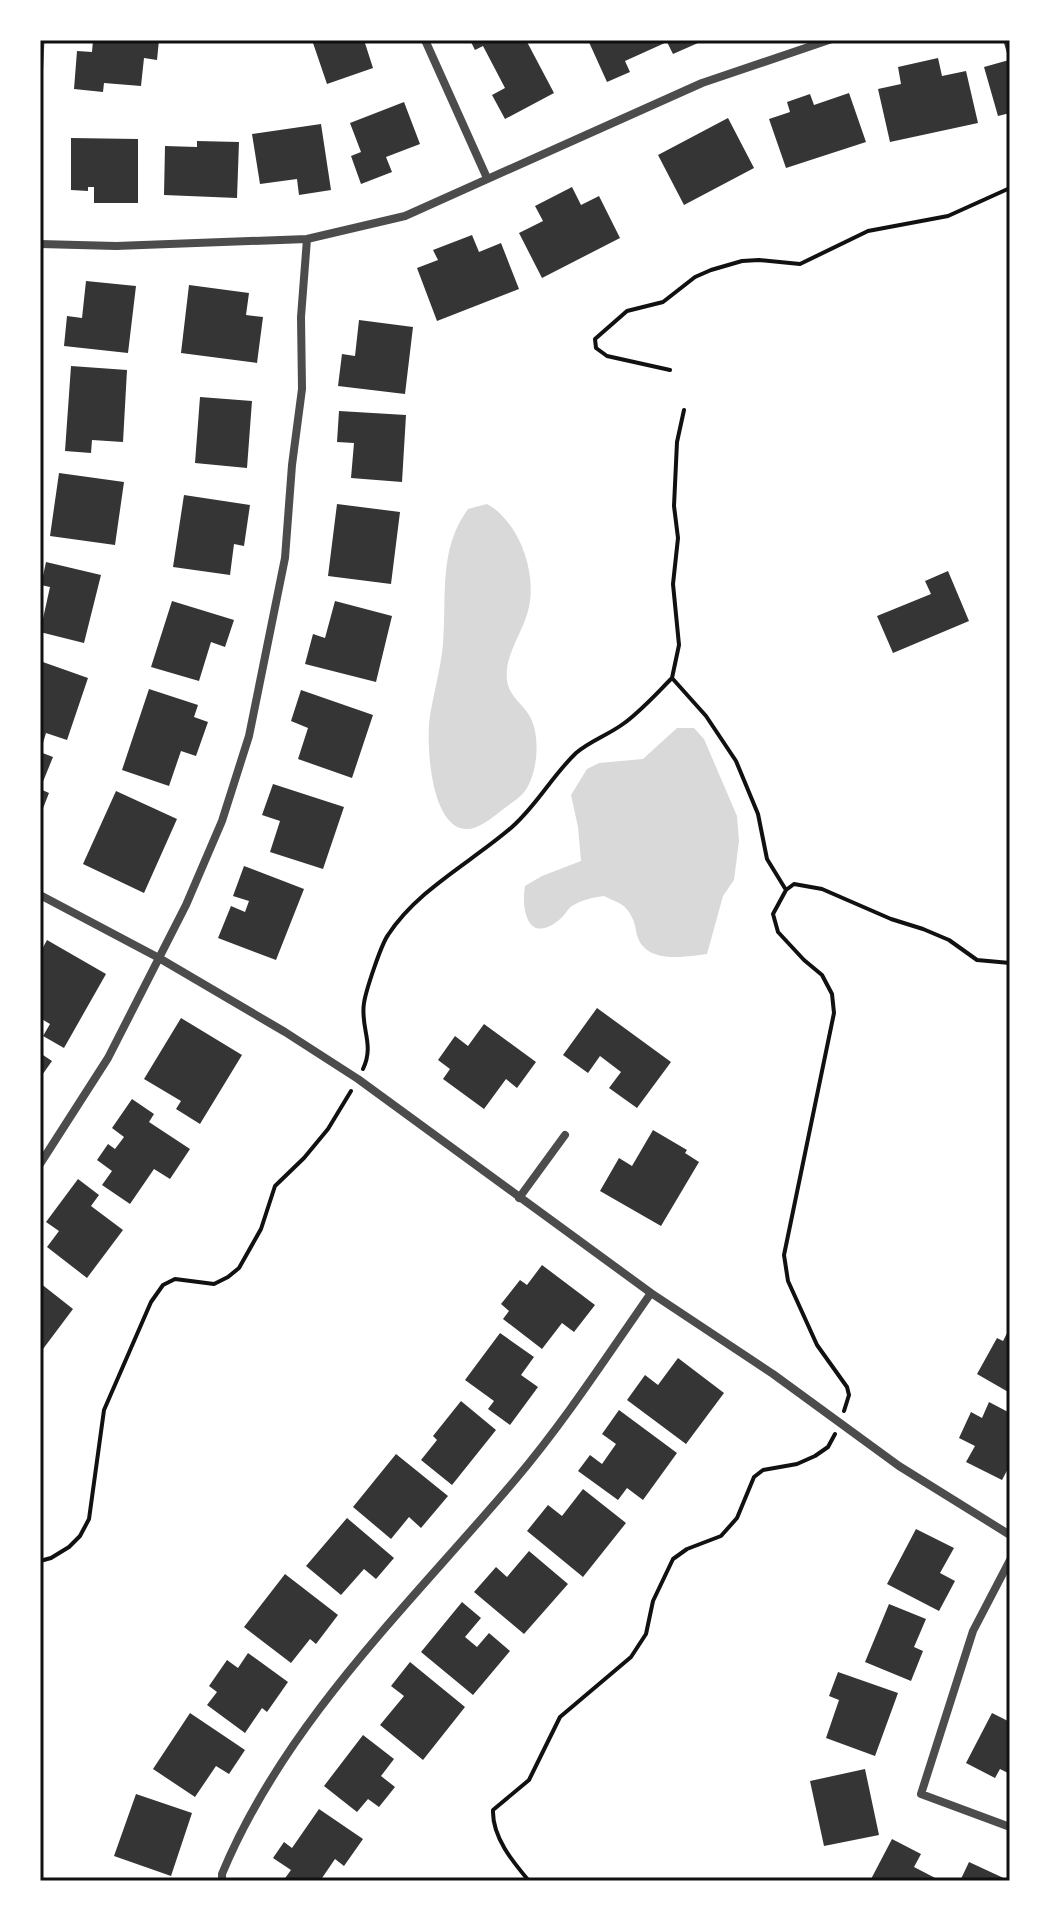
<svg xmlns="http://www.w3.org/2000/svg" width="1050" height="1921" viewBox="0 0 1050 1921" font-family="'Asap Condensed',sans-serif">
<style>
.water{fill:#d9d9d9}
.building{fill:#353535}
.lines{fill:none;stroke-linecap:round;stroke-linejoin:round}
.path{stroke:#111;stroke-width:4}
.service{stroke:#4c4c4c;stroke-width:5}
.minor{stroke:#4c4c4c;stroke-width:8}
.neatline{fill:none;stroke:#111;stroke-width:3}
</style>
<rect width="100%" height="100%" fill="#fff"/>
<!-- water -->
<path class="water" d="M487,504c33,18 51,71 41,107 -6,23 -24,45 -21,69 2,16 14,22 22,35 12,19 9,58 -4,76 -6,8 -20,16 -28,23 -9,7 -21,16 -32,15 -36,-3 -40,-93 -34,-119 4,-22 10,-44 12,-66 4,-48 -5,-94 25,-135z
M677,728h17l10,11 33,77 2,25 -5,39 -11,16 -16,58c-24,3 -65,11 -71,-23 -1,-9 -6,-21 -15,-27 -5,-3 -12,-5 -17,-8 -10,1 -23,4 -32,10 -5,3 -7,10 -13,14 -31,25 -38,-10 -34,-34l17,-10 39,-15 -3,-34 -7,-32 16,-26 12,-6 44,-4z"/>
<!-- building -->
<path class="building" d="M93,40h66l-2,20 -13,-2 -3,28 -37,-3 -1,9 -29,-3 3,-38 15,1z
M312,40h52l9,28 -46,16z
M470,40h56l28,53 -49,26 -13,-24 13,-7 -22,-42 -8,4z
M588,40h109l1,3 -25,11 -6,-12 -42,19 5,11 -23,10z
M1010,41v72l-12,3 -14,-49 25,-7 -5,-17z
M938,58l4,18 24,-5 12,52 -88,19 -12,-53 23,-5 -3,-17z
M849,93l17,49 -80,26 -17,-49 21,-7 -3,-10 23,-8 4,11z
M404,102l16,42 -34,13 6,15 -31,12 -10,-28 10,-4 -11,-29z
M728,118l26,50 -70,37 -26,-50z
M321,124l10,66 -32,5 -2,-16 -37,5 -8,-50z
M71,138l67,1v64h-44v-16h-6v4l-17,-1z
M197,141l42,1 -2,56 -73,-3 1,-49 32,1z
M572,187l9,18 18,-9 21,42 -78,40 -23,-45 24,-12 -8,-15z
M472,235l7,17 22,-9 18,46 -82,32 -20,-53 21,-8 -5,-10z
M86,281l50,5 -8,67 -64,-7 3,-30 15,2z
M189,285l60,8 -3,22 17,2 -6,46 -76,-10z
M359,320l54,7 -8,67 -67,-8 4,-32 13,2z
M71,366l56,4 -4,72 -31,-2 -1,13 -26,-2z
M200,397l52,4 -5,67 -52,-5z
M339,411l67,4 -4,67 -51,-4 3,-35 -17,-1z
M59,473l65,9 -9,63 -65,-9z
M184,495l66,10 -6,41 -10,-2 -4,31 -57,-8z
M337,504l63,8 -9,72 -63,-8z
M46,562l55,13 -17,68 -44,-11 10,-45 -9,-2z
M948,571l21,50 -76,32 -16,-37 54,-22 -6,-13z
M172,601l62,19 -9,27 -14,-5 -12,39 -48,-14z
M335,601l57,15 -16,66 -71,-18 8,-30 12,4z
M40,661l48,17 -21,62 -21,-7 -3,10 -3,-1z
M149,689l49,16 -4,12 14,5 -12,34 -15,-5 -12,35 -47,-16z
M301,690l72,25 -21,63 -54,-19 10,-31 -17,-7z
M40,752l13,5 -13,32z
M273,784l71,23 -21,62 -53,-17 10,-31 -18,-6z
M40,789l9,4 -9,23z
M116,791l61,28 -33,74 -61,-29z
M244,866l60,23 -28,71 -58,-22 13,-32 14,6 4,-11 -16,-5z
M47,940l59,34 -42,74 -21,-12 7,-12 -10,-6v-65z
M597,1008l74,54 -34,46 -28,-20 12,-16 -21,-16 -12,17 -25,-18z
M181,1018l61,37 -42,69 -24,-15 5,-8 -37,-22z
M484,1024l52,38 -19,26 -11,-9 -22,30 -41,-30 7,-10 -12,-9 17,-24 13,10z
M40,1053l12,8 -12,17z
M132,1099l22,15 -5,8 41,27 -20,30 -16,-10 -24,35 -28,-19 10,-14 -15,-11 11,-16 7,5 9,-12 -12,-9z
M653,1130l34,20 -2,3 14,9 -38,64 -61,-35 19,-33 13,8z
M78,1179l21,16 -8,11 32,24 -36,48 -40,-31 12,-16 -13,-9z
M542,1265l53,40 -21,27 -12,-9 -20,26 -39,-30 6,-8 -8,-7 19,-24 7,5z
M40,1283l33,26 -33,44z
M1010,1327v66l-33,-19 20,-36 6,3z
M500,1333l34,24 -13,18 17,12 -28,38 -22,-16 6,-8 -29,-21z
M678,1358l46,35 -38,51 -59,-44 18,-25 13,10z
M461,1401l35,29 -44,55 -31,-25 16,-20 -4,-4z
M989,1402l21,11v52l-8,15 -36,-18 9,-16 -16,-8 12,-26 11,6z
M619,1410l58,43 -34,47 -16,-12 -9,12 -40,-29 12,-16 12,9 14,-20 -14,-10z
M396,1454l52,42 -27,32 -12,-11 -18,22 -38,-32z
M583,1489l43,34 -43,54 -56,-46 21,-26 14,11z
M347,1518l47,40 -18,21 -12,-10 -23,26 -35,-29z
M916,1529l38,19 -14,25 15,8 -16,30 -52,-27z
M529,1551l39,33 -44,50 -50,-42 22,-25 11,10z
M285,1574l53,41 -22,29 -6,-5 -19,24 -47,-36z
M462,1602l19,16 -16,19 12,10 12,-14 21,18 -37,44 -52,-43z
M889,1604l37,15 -12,28 9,4 -12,30 -46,-19z
M248,1653l40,29 -21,30 -5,-4 -17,25 -38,-28 10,-13 -8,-6 18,-26 11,8z
M410,1662l55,45 -42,53 -43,-35 24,-29 -13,-10z
M838,1672l60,21 -23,63 -49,-18 13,-38 -10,-4z
M190,1713l55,37 -16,24 -13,-8 -21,31 -42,-28z
M992,1713l18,9v52l-10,-5 -5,9 -29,-15z
M363,1735l31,24 -13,17 14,11 -16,20 -11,-8 -11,13 -33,-26z
M865,1769l14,66 -55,11 -14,-65z
M136,1794l56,19 -21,63 -57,-20z
M319,1809l44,30 -19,27 -9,-7 -15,22h-37l8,-11 -18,-12 11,-16 8,6z
M892,1839l29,15 -7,13 27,14h-71z
M969,1862l41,19h-50z"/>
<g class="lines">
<!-- path -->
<path class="path" d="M670,370l-63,-14 -11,-8 -1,-9 32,-28 36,-9 32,-25 16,-7 31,-9 17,-1 41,4 68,-33 80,-15 62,-28
M672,678l7,-33 -6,-61 5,-46 -4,-32 3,-64 7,-32
M786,890l8,-6 28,5 69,30 32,10 26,11 28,20 33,3
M363,1069c12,-25 -3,-41 1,-66 2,-13 17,-58 24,-68 30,-46 84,-73 124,-108 25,-22 40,-51 64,-74 14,-12 32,-18 47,-29 18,-13 33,-30 49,-46l34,38 30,45 22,53 9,45 19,31 -13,24 5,18 26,28 18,15 10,19 2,19 -50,242 4,26 29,64 30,42 2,8 -5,16
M40,1561l11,-3 18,-11 11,-11 9,-17 15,-109 47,-108 12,-17 12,-6 39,5 14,-7 11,-9 22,-39 14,-43 29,-28 24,-29 23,-38
M529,1881c-16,-19 -37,-44 -36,-71l36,-30 31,-63 71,-60 15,-23 7,-33 20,-42 14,-10 34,-13 16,-18 17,-41 9,-7 34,-6 18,-8 13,-9 7,-13
M632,1881h15"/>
<!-- service -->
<path class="service" d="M40,82l2,-42"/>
<!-- minor -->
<path class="minor" d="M425,40l62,138
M40,244l76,2 191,-7 98,-23 297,-133 127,-43
M40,895l119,63 126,74 73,47 293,214 122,81 126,92 111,69
M40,1164l68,-106 78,-153 36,-84 27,-85 36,-178 7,-93 10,-76 -1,-72 6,-78
M519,1198l46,-63
M1010,1560l-37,71 -52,163 89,33
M222,1881v-7c63,-152 188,-270 293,-394 50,-59 92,-124 136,-187"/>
</g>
<!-- border -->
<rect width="1050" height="1921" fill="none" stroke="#ffffff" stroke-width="84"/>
<rect x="42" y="42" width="966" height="1837" class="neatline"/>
</svg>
